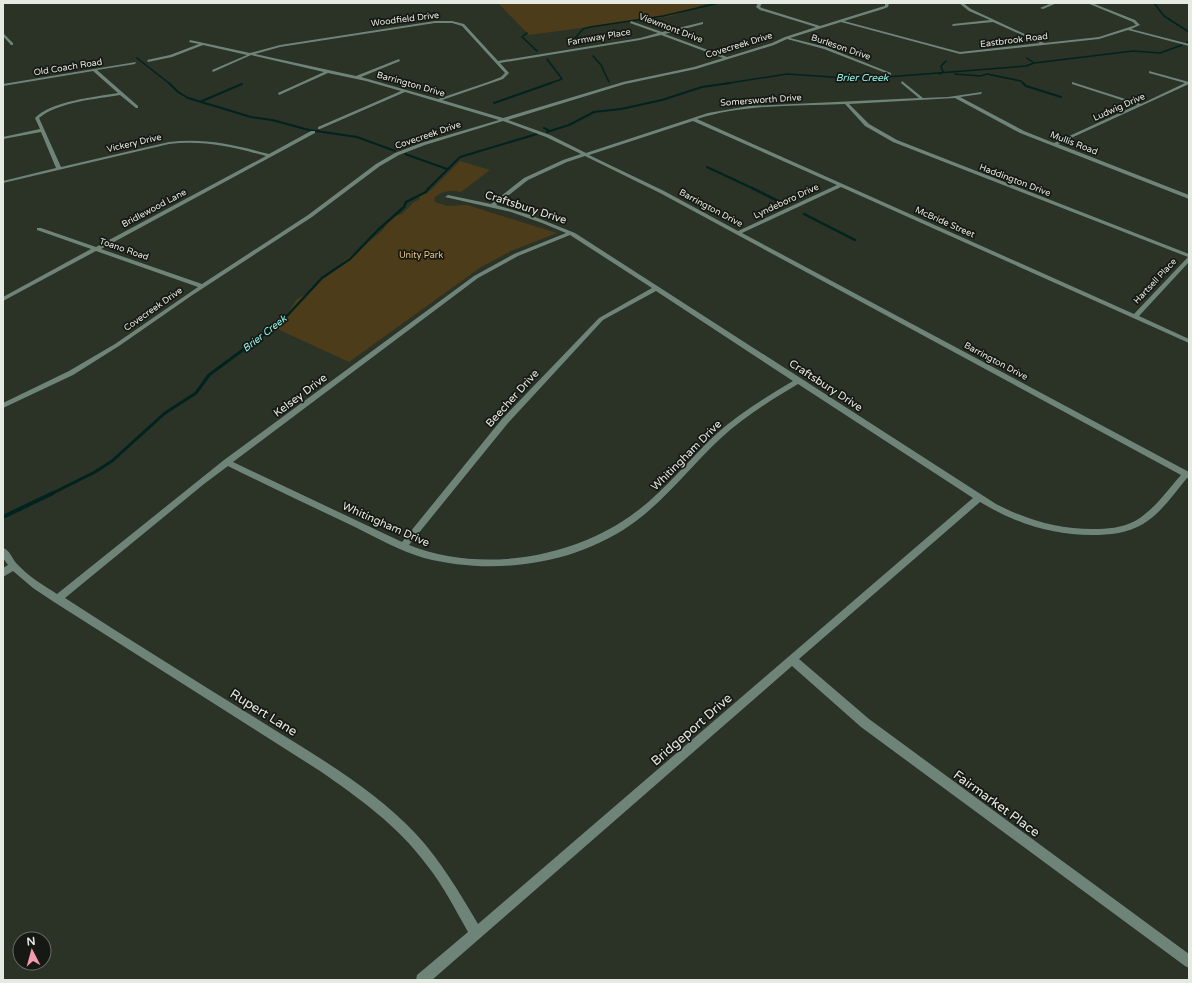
<svg xmlns="http://www.w3.org/2000/svg" width="1192" height="983" viewBox="0 0 1192 983" font-family="'Varela Round',sans-serif">
<style>
.green{fill:#4d3c19}
.lines{fill:none;stroke-linecap:round;stroke-linejoin:round}
.stream-far4{stroke:#002320;stroke-width:1.5}
.stream-far3{stroke:#002320;stroke-width:2}
.stream-far2{stroke:#002320;stroke-width:2.5}
.stream-far1{stroke:#002320;stroke-width:3}
.stream{stroke:#002320;stroke-width:4}
.minor{fill:#6f8478;fill-rule:evenodd}
.labels{text-anchor:middle;stroke-width:3.5;stroke-linejoin:round;paint-order:stroke}
.far-street-label{font-size:9px;fill:#e5eae2;stroke:#151813}
.far-park-label{font-size:9px;fill:#ecc781;stroke:#151813}
.far-water-label{font-size:10px;font-style:italic;fill:#90f6e9;stroke:#151813}
.street-label{font-size:11px;fill:#e5eae2;stroke:#151813}
.near-street-label{font-size:13px;fill:#e5eae2;stroke:#151813}
</style>
<rect width="100%" height="100%" fill="#2b3226"/>
<!-- green -->
<path class="green" d="M498,3h211l-38,13 -142,19z
M460,161l30,9 -29,22c-11,-2 -19,-1 -27,6l1,4 12,4 20,-1 90,28 -46,18 -30,16 -132,95 -76,-35 11,-8 13,-20 9,-5 16,-16 59,-46 11,-15 10,-3 12,-12 6,-3 -1,-4 12,-5z"/>
<g class="lines">
<!-- stream-far4 -->
<path class="stream-far4" d="M1154,3l10,13 25,16
M527,33l-5,4 15,14
M575,38l8,-9 7,-2 73,-11 56,-13
M1187,42h2
M593,56l8,9 8,17
M137,58l33,26
M1027,58l7,5
M547,59l15,20 -14,5
M940,74l3,-2 -2,-6 5,-5
M955,74l25,2 7,-2 34,7 3,3
M723,84l64,-10 74,5 165,-13 8,-3 99,-12 27,2 22,-8"/>
<!-- stream-far3 -->
<path class="stream-far3" d="M169,83l9,9 10,6 63,19 21,3 37,10 48,7 38,14
M1023,83l3,3 35,11
M202,101l40,-17
M494,103l57,-20
M544,128l6,3
M547,132l22,-7 25,-13 27,-3 41,-9 40,-13 28,-4
M405,154l42,15
M707,167l47,22
M428,189l32,-32 77,-23"/>
<!-- stream-far2 -->
<path class="stream-far2" d="M752,188l30,15
M804,214l51,26
M278,324l7,-6 37,-40 28,-19 28,-29 26,-23 2,-5 20,-10 3,-4"/>
<!-- stream-far1 -->
<path class="stream-far1" d="M51,494l44,-22 17,-11 53,-48 31,-20 13,-18 70,-52"/>
<!-- stream -->
<path class="stream" d="M3,517l50,-24"/>
<!-- minor -->
<path class="minor" d="M758,3h4l-2,4 2,1 58,18 61,-19 4,-1v-3h4l-1,4 -5,2 -39,12 116,31 80,-9 -47,-21 -41,4 1,-2 37,-4 -21,-9 -10,-8h4l8,6 73,34 55,-6 37,-12 -3,-3 -46,-19h5l43,17 5,5 -9,4 58,15v2l-61,-16 -29,9 -139,15 -119,-32 -51,16 36,9 65,26v2l-67,-26 -37,-10 -13,6 -78,24 -71,15 -117,36 42,15 36,18 122,-40 41,-7 170,-8 -18,-15 1,-2 21,17 25,-1 34,-5 -1,2 -21,3 64,34 30,12 83,-38 -65,-21v-2l69,22 44,-21 -36,-10v-2l40,11v2l-131,60 131,51v4l-169,-66 -65,-35 -106,6 20,20 28,16 292,114v8l-50,54 50,23v4l-348,-156 -99,46 447,239v7l-2,-1c-14,17 -26,35 -44,46 -15,9 -33,11 -51,11 -41,0 -77,-12 -112,-33l-181,157 70,60 320,235v14l-4,-2 -324,-239 -69,-61 -360,314h-16l1,-5 51,-43c-13,-23 -25,-47 -42,-68 -28,-38 -67,-66 -106,-93l-266,-169 -21,-14 -20,-17 -10,6v-9l5,-3 -5,-7v-10c7,2 9,11 14,16 11,12 26,21 40,30l167,-134 250,-184 40,-22 52,-21 -24,-10 -31,-11 -66,-15 3,-2 43,9 33,-26 39,-18 18,-6 -35,-17 -43,-16 -78,24 -26,10 -19,11 -68,51 -121,79 -72,50 -46,29 -70,33v-5l66,-32 46,-27 83,-57 -102,-36 -93,50v-4l88,-48 -54,-19v-2h4l55,19 170,-91c-34,-9 -62,-16 -97,-12l-166,39v-2l53,-13 -15,-36 -38,7v-2l37,-8 -5,-11c16,-17 60,-21 83,-25l-25,-22 -90,15v-2l133,-22 -1,2 -38,6 41,36v2h-2l-16,-13c-24,4 -62,7 -81,23l22,49 108,-25c36,-4 66,3 100,12l42,-23h4v2l-214,116 101,35 106,-69 68,-51 19,-11 26,-10 78,-23 -94,-28 -85,37h-2v-2l83,-36 -35,-10 -38,-8 -49,22 -1,-2 46,-21 -73,-17 -38,17 -1,-2 35,-15 -44,-10 -31,12 -24,5 -1,-2 23,-5 29,-11 -10,-2 1,-2 60,13 30,-8 155,-24h17l12,3 34,37 142,-23 18,-5 -28,-10 1,-2 31,11 41,-10v2l-38,10 62,23 45,-14 13,-6 31,-10 -56,-17 -4,-3zM435,23h17l10,3 43,47 -4,4 -10,4 -53,18 -77,-22 39,-16 -1,-2 -43,17 -101,-22 25,-7zM661,35l62,23 -29,9 -71,15 -120,36 -61,-18 61,-21 6,-6 -9,-10 140,-23zM845,104l20,22 28,16 295,115 -54,57 -437,-195c47,-15 99,-13 148,-15zM693,121l144,64 -99,46 -74,-40 -75,-36zM585,156l75,37 521,282c-14,16 -27,35 -46,46 -13,7 -28,8 -42,8 -35,0 -66,-9 -97,-25l-421,-271 -45,-18 -34,-10 32,-25 39,-18zM570,235l82,53 -53,30 -97,101 -100,123 -169,-80 245,-184 40,-22zM656,291l137,90c-27,16 -55,33 -79,55 -28,27 -53,59 -85,81 -61,42 -150,56 -220,28l99,-122 95,-103zM798,384l175,114 -495,426c-19,-32 -37,-63 -62,-90 -43,-46 -100,-78 -154,-112 -66,-41 -132,-82 -197,-124l139,-114 24,-18c42,21 85,41 127,61 22,11 45,24 69,31 71,18 153,7 212,-37 32,-24 56,-56 85,-83 23,-21 50,-38 77,-54z
M1052,3h5l-14,6 -3,-1z
M3,33l10,10v2h-2l-8,-9z"/>
</g>
<g class="labels">
<!-- far-street labels -->
<g class="far-street-label">
<text transform="translate(405 19) rotate(-7)" y="3">Woodfield Drive</text>
<text transform="translate(671 28) rotate(21)" y="3">Viewmont Drive</text>
<text transform="translate(599 37) rotate(-10)" y="3">Farmway Place</text>
<text transform="translate(1014 40) rotate(-7)" y="3">Eastbrook Road</text>
<text transform="translate(739 45) rotate(-17)" y="3">Covecreek Drive</text>
<text transform="translate(841 47) rotate(19)" y="3">Burleson Drive</text>
<text transform="translate(68 67) rotate(-9)" y="3">Old Coach Road</text>
<text transform="translate(411 84) rotate(16)" y="3">Barrington Drive</text>
<text transform="translate(761 100) rotate(-4)" y="3">Somersworth Drive</text>
<text transform="translate(1119 107) rotate(-24)" y="3">Ludwig Drive</text>
<text transform="translate(428 135) rotate(-19)" y="3">Covecreek Drive</text>
<text transform="translate(134 143) rotate(-13)" y="3">Vickery Drive</text>
<text transform="translate(1074 143) rotate(21)" y="3">Mullis Road</text>
<text transform="translate(1015 180) rotate(21)" y="3">Haddington Drive</text>
<text transform="translate(786 201) rotate(-25)" y="3">Lyndeboro Drive</text>
<text transform="translate(154 208) rotate(-28)" y="3">Bridlewood Lane</text>
<text transform="translate(711 208) rotate(28)" y="3">Barrington Drive</text>
<text transform="translate(945 222) rotate(24)" y="3">McBride Street</text>
<text transform="translate(124 249) rotate(19)" y="3">Toano Road</text>
<text transform="translate(1155 281) rotate(-47)" y="3">Hartsell Place</text>
<text transform="translate(153 309) rotate(-35)" y="3">Covecreek Drive</text>
<text transform="translate(996 361) rotate(28)" y="3">Barrington Drive</text>
</g>
<!-- far-park labels -->
<g class="far-park-label">
<text x="421" y="258">Unity Park</text>
</g>
<!-- far-water labels -->
<g class="far-water-label">
<text x="862" y="81">Brier Creek</text>
<text transform="translate(264 333) rotate(-38)" y="4">Brier Creek</text>
</g>
<!-- street labels -->
<g class="street-label">
<text transform="translate(526 207) rotate(18)" y="4">Craftsbury Drive</text>
<text transform="translate(826 385) rotate(33)" y="4">Craftsbury Drive</text>
<text transform="translate(300 395) rotate(-37)" y="4">Kelsey Drive</text>
<text transform="translate(512 398) rotate(-48)" y="4">Beecher Drive</text>
<text transform="translate(686 455) rotate(-45)" y="4">Whitingham Drive</text>
<text transform="translate(386 524) rotate(24)" y="4">Whitingham Drive</text>
</g>
<!-- near-street labels -->
<g class="near-street-label">
<text transform="translate(264 712) rotate(32)" y="5">Rupert Lane</text>
<text transform="translate(691 729) rotate(-41)" y="5">Bridgeport Drive</text>
<text transform="translate(997 803) rotate(36)" y="5">Fairmarket Place</text>
</g>
</g>
<!-- border -->
<rect width="1192" height="983" fill="none" stroke="#e5eae2" stroke-width="8"/>
<!-- north arrow -->
<g transform="translate(32 951) rotate(354)"><circle r="19" fill="#151813" stroke="#686c66"/>
<path d="M0-3L7 15L0 10L-7 15Z" fill="#f29aae"/>
<text y="-6" font-size="11" font-weight="bold" text-anchor="middle" fill="#e5eae2">N</text>
</g>
</svg>
